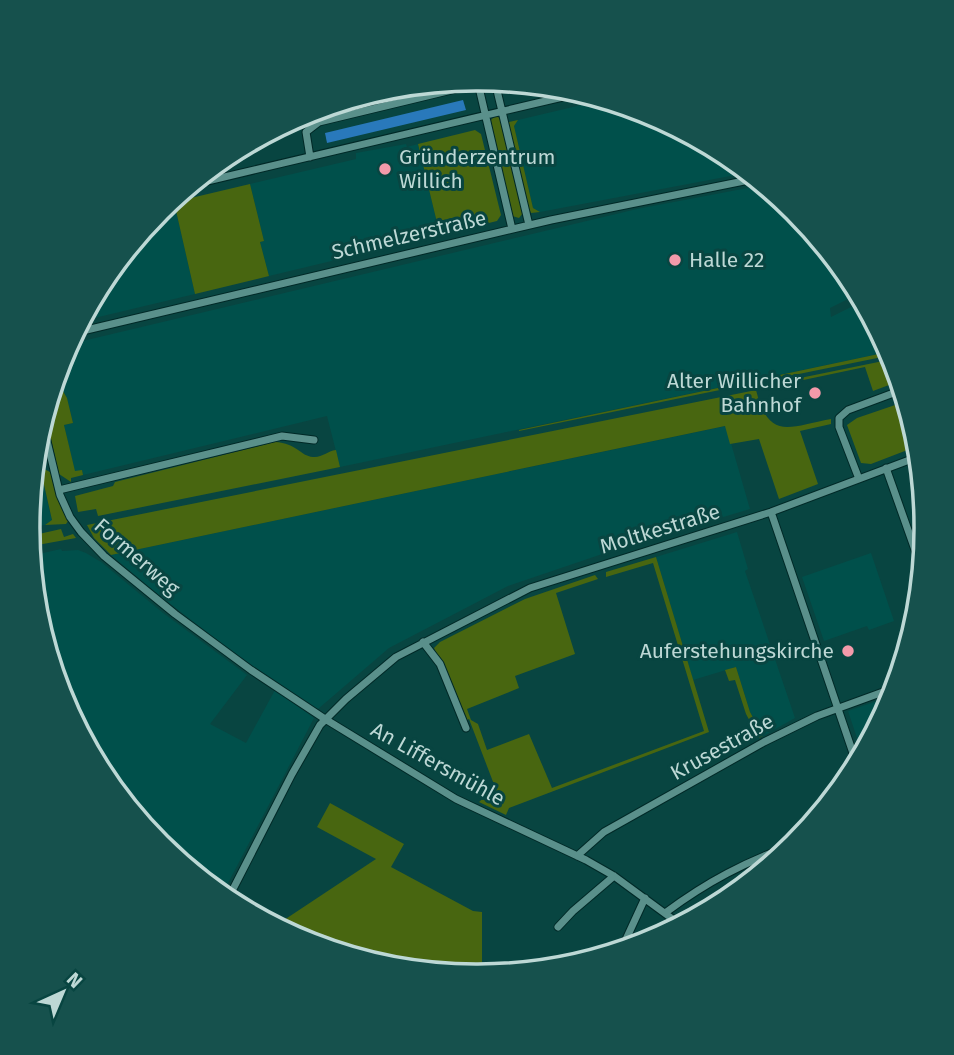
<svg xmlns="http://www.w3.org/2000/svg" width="954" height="1055" viewBox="0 0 954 1055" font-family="'Fira Sans',sans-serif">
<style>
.built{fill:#00504b}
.green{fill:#486610}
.water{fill:#2979bb}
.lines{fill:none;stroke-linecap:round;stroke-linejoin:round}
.street-casing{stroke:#002927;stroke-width:9}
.street{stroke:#5a908b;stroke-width:7}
.poi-dot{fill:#f39aaa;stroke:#084541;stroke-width:2.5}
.labels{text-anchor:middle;stroke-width:6;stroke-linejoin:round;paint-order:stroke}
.poi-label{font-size:21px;fill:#bdd8d5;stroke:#084541;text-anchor:start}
.street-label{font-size:21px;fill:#bdd8d5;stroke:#084541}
.rim{fill:none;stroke:#bdd8d5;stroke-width:3.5}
</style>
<rect width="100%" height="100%" fill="#084541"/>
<!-- built -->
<path class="built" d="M594,102l55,11 92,61 -201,38 -7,-4 -19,-82 4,-6z
M406,144l1,3 11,-3 22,91 -171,41 -9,-34 4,-1 -14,-57 106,-25v-6z
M758,186l37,24 57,87 -22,11 1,9 26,-13 33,50 -2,-2 -548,115 -13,-51 -244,59 -1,-4 -7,1 -11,-47 9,-2 -6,-25 -10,-17 5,-26 8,-11 567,-135z
M174,202l21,92 -109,26 74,-110z
M726,426l24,83 -130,39 -112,38 -119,62 -71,61 -8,-3 -83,-58 -73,-57 -43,-36z
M38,475l4,2 10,44 -7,4 -17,3z
M737,532l11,37 -3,2 50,147 -32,18 -13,-24 -14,-45 -43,13 -37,-123z
M61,549l1,2 16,-1 8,3 15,9 62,51 84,62 -37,49 36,19 29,-53 39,28 -89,171 -66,-44 -97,-146 -28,-144z
M871,553l23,68 -25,9 -2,-4 -43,15 -22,-64z
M892,696v4l-32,47 -12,-36z"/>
<!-- green -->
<path class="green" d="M495,116l5,2 2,6 21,89 -4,5 -7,-2 -20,-90 -1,-6z
M518,120l-4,6 19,82 7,4 -9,1 -3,-6 -19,-78v-7z
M475,130l6,4 20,81 -4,6 -57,14 -22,-91z
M250,184l14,57 -4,1 9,34 -74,18 -21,-92z
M888,352l4,3 -373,76v-1z
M893,359l4,23 -24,9 -8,-24 -109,23c13,51 32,37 75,29v5l-31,7 18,53 -39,15 -20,-60 -29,5 -5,-18 -614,129 -17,-17 -7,-13 669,-135v-3z
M57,381l10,17 6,25 -9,2 11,46 7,-1 1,5 -12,3v4l-12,-8 -11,-48z
M901,403l9,46 -39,15 -10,-1 -14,-38 10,-7z
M275,442c22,1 25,14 38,15 9,1 14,-6 23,-7l4,17 -242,49 -2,-7 -18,3 -3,-16 38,-10 2,-4z
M40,467l10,5 18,49 -2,3 -21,1 7,-5z
M61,529l3,8 9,-3 3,4 -44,8 -2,-10z
M656,557l53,175 -200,76 -3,7 -27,-13 16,-15 -26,-68 -2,1 -33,-72 6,-6 85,-43 70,-24 3,4 -42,14 19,61 -60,22 4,12 -52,21 4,11 7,4 9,26 42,-16 23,54 152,-57 -51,-168 -47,14v-5z
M736,667l14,45 13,24 -4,2 -13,-24 -11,-34 -6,1 -4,-11z
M330,803l74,41 -13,23 82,44 9,1v64h-5l-172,-34 -27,-18 98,-65 -59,-32z"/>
<!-- water -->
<path class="water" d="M463,100l3,10 -139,33 -2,-10z"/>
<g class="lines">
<defs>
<path id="street" d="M477,79l35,150
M495,82l34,143
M310,157l-4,-25 13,-10 170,-41
M199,183l368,-87
M78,332l473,-112 198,-40
M46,437l14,58 10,22 11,15 23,24 71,58 76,56 74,49 131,80 130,61 28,16 64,47
M886,468l33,93
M859,479l-20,-52v-9l9,-8 51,-19
M59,490l223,-54 32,4
M771,512l83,244
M423,642l17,22 26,64
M577,856l27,-24 160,-90 53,-26 77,-28
M231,893l61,-119 28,-49 26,-26 50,-42 134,-69 241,-76 141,-53
M665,913c43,-32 80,-51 130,-69
M558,927l15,-16 41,-35
M622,948l23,-50"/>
</defs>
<!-- street casing -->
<use href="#street" class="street-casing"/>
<!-- street -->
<use href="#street" class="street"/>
</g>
<!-- markers -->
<g class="poi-dot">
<circle cx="385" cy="169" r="7"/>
<circle cx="675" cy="260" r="7"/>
<circle cx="815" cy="393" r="7"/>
<circle cx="848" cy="651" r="7"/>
</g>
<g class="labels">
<!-- poi labels -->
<g class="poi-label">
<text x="399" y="164">Gründerzentrum<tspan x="399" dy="24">Willich</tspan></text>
<text x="689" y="267">Halle 22</text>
<text x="801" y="388" text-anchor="end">Alter Willicher<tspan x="801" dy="24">Bahnhof</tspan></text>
<text x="834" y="658" text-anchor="end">Auferstehungskirche</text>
</g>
<!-- street labels -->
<g class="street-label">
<text transform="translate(409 235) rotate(-13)" y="7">Schmelzerstraße</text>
<text transform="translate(660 529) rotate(-17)" y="7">Moltkestraße</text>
<text transform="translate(137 557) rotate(41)" y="7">Formerweg</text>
<text transform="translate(722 747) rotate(-29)" y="7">Krusestraße</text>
<text transform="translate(438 764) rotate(29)" y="7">An Liffersmühle</text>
</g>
</g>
<!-- crop -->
<path d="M0 0H954V1055H0ZM476 91H478A436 436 0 0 1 914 527V528A436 436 0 0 1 478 964H476A436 436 0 0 1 40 528V527A436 436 0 0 1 476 91Z" fill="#16514d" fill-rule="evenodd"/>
<path class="rim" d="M476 91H478A436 436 0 0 1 914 527V528A436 436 0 0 1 478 964H476A436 436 0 0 1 40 528V527A436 436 0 0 1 476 91Z"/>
<!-- north arrow -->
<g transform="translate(63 992) rotate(44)" stroke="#084541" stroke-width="5" paint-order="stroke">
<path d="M0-5L12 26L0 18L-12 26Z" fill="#bdd8d5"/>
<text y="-10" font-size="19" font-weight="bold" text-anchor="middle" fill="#bdd8d5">N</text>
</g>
</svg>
